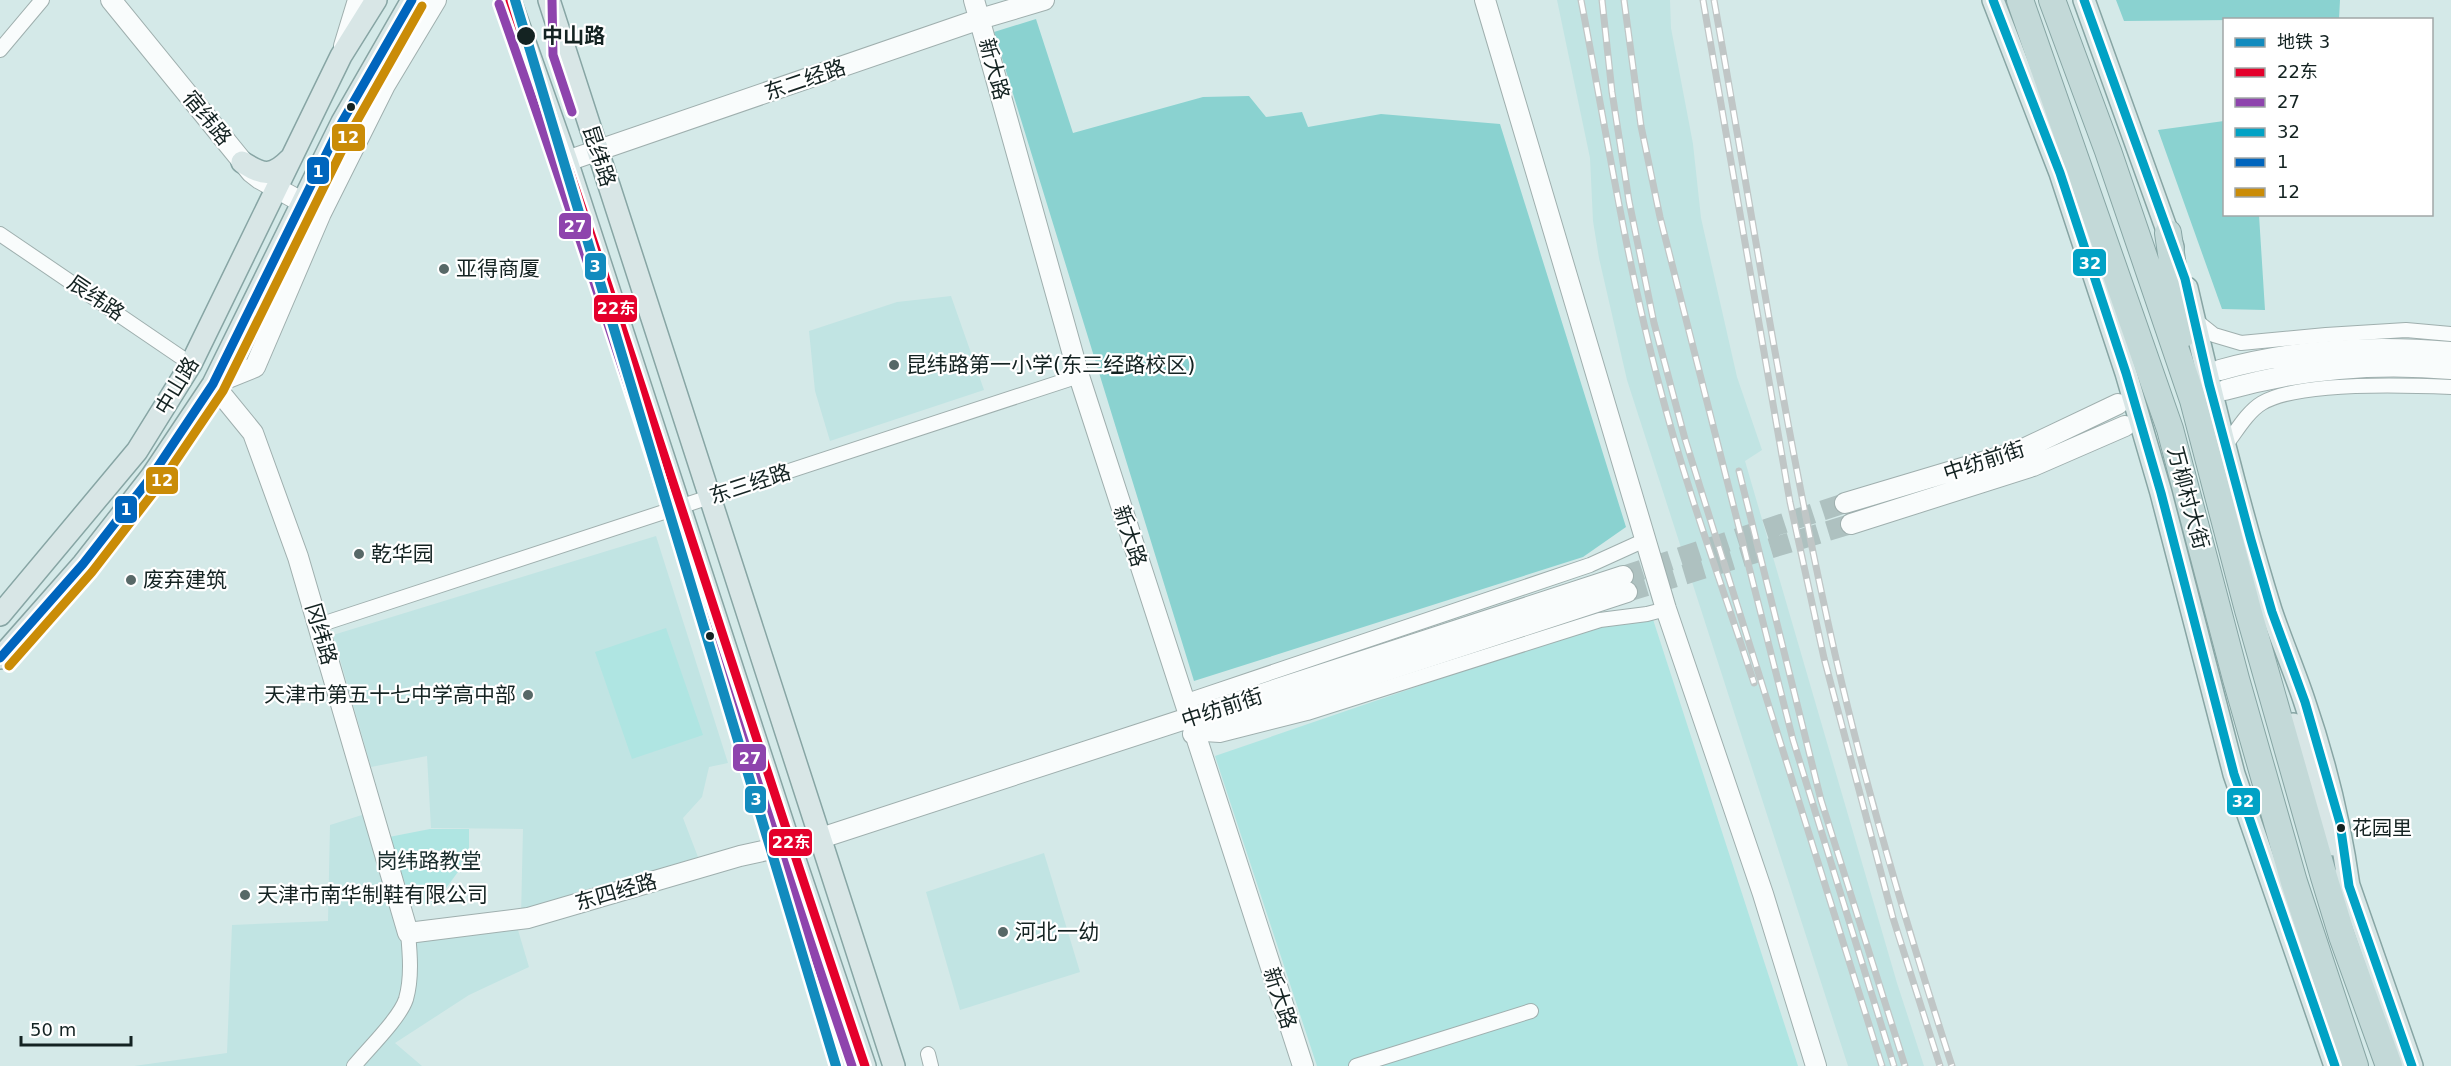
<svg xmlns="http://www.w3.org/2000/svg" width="2451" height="1066" viewBox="0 0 2451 1066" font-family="'DejaVu Sans','Noto Sans SC',sans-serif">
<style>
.built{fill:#c1e4e3}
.green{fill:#afe5e2}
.forest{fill:#8ad2d0}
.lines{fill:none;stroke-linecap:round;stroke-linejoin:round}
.secondary-tunnel{stroke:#aec1c0;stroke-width:20;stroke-dasharray:20 10;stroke-linecap:butt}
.street-casing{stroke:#9fafae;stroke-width:16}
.secondary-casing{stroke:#9fafae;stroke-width:22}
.primary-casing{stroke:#87a5a4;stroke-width:24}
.highway-casing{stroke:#87a5a4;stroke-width:28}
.street{stroke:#f9fcfc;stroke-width:14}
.secondary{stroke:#f9fcfc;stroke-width:20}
.primary{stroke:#d8e6e6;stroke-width:21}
.highway{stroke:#c3d9d8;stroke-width:26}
.rail-casing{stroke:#c0c6c6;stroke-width:7}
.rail{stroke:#fff;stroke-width:4.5;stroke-dasharray:14;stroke-linecap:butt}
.bus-1-casing{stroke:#fff;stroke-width:14}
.bus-2-casing{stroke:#fff;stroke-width:14}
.bus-3-casing{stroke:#fff;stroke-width:14}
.bus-4-casing{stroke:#fff;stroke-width:14}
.bus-5-casing{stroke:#fff;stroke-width:14}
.bus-1{stroke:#e4002b;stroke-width:9}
.bus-2{stroke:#8e44ad;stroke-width:9}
.bus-3{stroke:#01a2c5;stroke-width:9}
.bus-4{stroke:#0065bd;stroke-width:9}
.bus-5{stroke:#ca8c07;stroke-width:9}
.metro-1-casing{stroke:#fff;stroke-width:15}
.metro-1{stroke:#128bbe;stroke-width:10}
.stop-dot{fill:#142322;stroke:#fff;stroke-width:2}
.poi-dot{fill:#576867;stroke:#fff;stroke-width:2}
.labels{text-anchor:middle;stroke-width:4.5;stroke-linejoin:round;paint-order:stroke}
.bus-label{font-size:20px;fill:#142322;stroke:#fff;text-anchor:start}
.stop-label{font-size:21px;font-weight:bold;fill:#142322;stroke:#fff;text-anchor:start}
.street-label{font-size:21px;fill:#142322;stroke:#fff}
.poi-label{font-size:21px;fill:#142322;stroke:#fff;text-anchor:start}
.park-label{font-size:21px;fill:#1a2e2e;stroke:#fff}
.line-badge{stroke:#fff;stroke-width:2}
.badge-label{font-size:16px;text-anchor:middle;font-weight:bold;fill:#fff}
</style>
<rect width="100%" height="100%" fill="#d4e9e8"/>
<!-- built -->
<path class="built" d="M1557,0h113l1,28 22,116 8,74 36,159 25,73 -17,11 152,522 27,83h-76l-221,-686 -28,-122 -6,-37 -3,-63z
M951,296l33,94 -154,51 -15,-50 -6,-60 88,-29z
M656,536l72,227 -19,4 -7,30 -19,21 15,39 -177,59 2,-87 -92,-1 -4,-72 -56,11 -38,-132z
M378,810l39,127 101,-7 11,37 -60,28 -74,48 27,23h-288l93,-13 5,-128 96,-4 2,-96z
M1044,853l36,119 -120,38 -34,-118z"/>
<!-- green -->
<path class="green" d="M1649,607l149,459h-481l-102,-310z
M666,628l37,107 -71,24 -37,-107z
M430,829h39v28l-34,46 -8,3 -19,-14 -19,-55z"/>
<!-- forest -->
<path class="forest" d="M2116,0h224l-1,19 -215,2z
M1036,19l37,114 130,-36 46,-1 17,21 36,-5 6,15 73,-13 119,10 126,403 -43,30 -389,124 -200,-649z
M2224,121v93l35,1 6,95 -43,-1 -64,-179z"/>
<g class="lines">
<!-- secondary-tunnel -->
<path class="secondary-tunnel" d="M2125,426l82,-30
M1623,576l222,-73
M1627,592l224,-68"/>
<defs>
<path id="street" d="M0,50l42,-50
M0,234l191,130
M2194,319l20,16 27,8 85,-8 80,-5 45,4
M2225,446c11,-14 22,-34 37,-43 37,-22 144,-18 189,-16
M319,625l760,-249
M1184,702l406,-137 55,-25
M1204,734l16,1 87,-22 293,-93 47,-6 19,-5
M928,1054l3,12
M354,1066c13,-16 46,-48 52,-67 6,-21 4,-45 2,-66
M1356,1066l175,-55"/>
<path id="secondary" d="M111,0l140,172 9,7 56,31
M436,0l-51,85 -64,128 -66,154 -42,17 40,49 45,124 110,376 120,-15 212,-62 81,-18 802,-262
M974,0l105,376 224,690
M1485,0l181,609 97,285 53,172
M344,46l14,-46
M567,161l413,-142 64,-19
M2220,370c76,-21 153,-25 231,-18
M2225,390c74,-21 149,-28 226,-21
M1845,503l174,-52 99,-47
M1851,524l182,-58 92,-40
M1193,734l434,-142"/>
<path id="primary" d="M510,0l57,161 223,684 75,221
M549,0l345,1066
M1993,0l67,173 66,200 35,120 73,281 101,292
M2084,0l89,247
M242,162c21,13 29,16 48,-3
M2187,288c25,108 51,216 84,322 10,30 23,60 33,90 21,61 36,122 45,186
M0,615l137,-164 54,-87 150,-308 35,-56
M0,658l83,-94 68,-87 62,-93 129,-262 70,-122
M2293,724l41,121
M2345,874l67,192"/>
<path id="highway" d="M2020,0l150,429 66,250 58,203 61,184
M2052,0l56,151 85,249 55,210 76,267 18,59 47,130
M2168,233l15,101"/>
</defs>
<!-- street casing -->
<use href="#street" class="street-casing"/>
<!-- secondary casing -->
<use href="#secondary" class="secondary-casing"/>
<!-- primary casing -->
<use href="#primary" class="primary-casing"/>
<!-- highway casing -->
<use href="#highway" class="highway-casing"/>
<!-- street -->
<use href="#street" class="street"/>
<!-- secondary -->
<use href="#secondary" class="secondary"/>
<!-- primary -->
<use href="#primary" class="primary"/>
<!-- highway -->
<use href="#highway" class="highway"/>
<defs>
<path id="rail" d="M1581,0c25,129 45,261 79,388 26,100 62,197 94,295
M1602,0l10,92 17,109 25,122 31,116 197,627
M1624,0l17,126 19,91 133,523 101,326
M1703,0l87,502 34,156 69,260 47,148
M1714,0c39,218 72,438 121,654 32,140 73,276 117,412
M1739,471l82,329 84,266"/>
</defs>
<!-- rail casing -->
<use href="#rail" class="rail-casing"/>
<!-- rail -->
<use href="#rail" class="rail"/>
<defs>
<path id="bus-1" d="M510,0c125,353 235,711 355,1066"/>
<path id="bus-2" d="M552,0l1,55 19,57
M499,4c124,352 233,709 353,1062"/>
<path id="bus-3" d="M1993,0l67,173 66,200 35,120 73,281 101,292
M2084,0l101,279 24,105 42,156 21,72 33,90 35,121 9,63 63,180"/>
<path id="bus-4" d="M0,658l83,-94 68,-87 62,-93 129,-262 70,-122"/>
<path id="bus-5" d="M9,666l83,-94 68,-88 63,-93 130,-263 69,-122"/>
</defs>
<!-- bus-1 casing -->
<use href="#bus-1" class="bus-1-casing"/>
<!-- bus-2 casing -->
<use href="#bus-2" class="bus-2-casing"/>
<!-- bus-3 casing -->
<use href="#bus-3" class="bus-3-casing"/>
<!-- bus-4 casing -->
<use href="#bus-4" class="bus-4-casing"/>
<!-- bus-5 casing -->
<use href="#bus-5" class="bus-5-casing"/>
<!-- bus-1 -->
<use href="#bus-1" class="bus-1"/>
<!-- bus-2 -->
<use href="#bus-2" class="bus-2"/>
<!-- bus-3 -->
<use href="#bus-3" class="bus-3"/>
<!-- bus-4 -->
<use href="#bus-4" class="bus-4"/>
<!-- bus-5 -->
<use href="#bus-5" class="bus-5"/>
<defs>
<path id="metro-1" d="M515,0l321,1066"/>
</defs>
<!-- metro-1 casing -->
<use href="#metro-1" class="metro-1-casing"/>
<!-- metro-1 -->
<use href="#metro-1" class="metro-1"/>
</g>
<!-- markers -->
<g class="stop-dot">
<circle cx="526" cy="36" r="10"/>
<circle cx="351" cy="107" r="5"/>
<circle cx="710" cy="636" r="5"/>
<circle cx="2341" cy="828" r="5"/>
</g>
<g class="poi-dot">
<circle cx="444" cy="269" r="6"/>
<circle cx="894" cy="365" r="6"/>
<circle cx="359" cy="554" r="6"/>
<circle cx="131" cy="580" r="6"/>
<circle cx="528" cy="695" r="6"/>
<circle cx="245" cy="895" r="6"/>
<circle cx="1003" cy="932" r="6"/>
</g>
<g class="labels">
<!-- bus labels -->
<g class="bus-label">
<text x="2352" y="835">花园里</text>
</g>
<!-- stop labels -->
<g class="stop-label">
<text x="542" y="43">中山路</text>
</g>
<!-- street labels -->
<g class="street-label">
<text transform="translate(994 69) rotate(75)" y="7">新大路</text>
<text transform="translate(805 80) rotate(-19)" y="7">东二经路</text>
<text transform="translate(207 118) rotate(51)" y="7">宿纬路</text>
<text transform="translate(599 156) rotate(72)" y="7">昆纬路</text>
<text transform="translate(96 298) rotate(34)" y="7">辰纬路</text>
<text transform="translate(177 386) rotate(-59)" y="7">中山路</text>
<text transform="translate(1984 461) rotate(-18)" y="7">中纺前街</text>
<text transform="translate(750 484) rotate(-18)" y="7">东三经路</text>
<text transform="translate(2188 498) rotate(75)" y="7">万柳村大街</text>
<text transform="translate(1130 536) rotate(72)" y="7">新大路</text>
<text transform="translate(321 634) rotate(74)" y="7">冈纬路</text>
<text transform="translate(1222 708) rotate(-18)" y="7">中纺前街</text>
<text transform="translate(616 892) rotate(-16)" y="7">东四经路</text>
<text transform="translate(1280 998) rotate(72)" y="7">新大路</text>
</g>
<!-- poi labels -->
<g class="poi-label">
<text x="456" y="276">亚得商厦</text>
<text x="906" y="372">昆纬路第一小学(东三经路校区)</text>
<text x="371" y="561">乾华园</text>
<text x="143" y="587">废弃建筑</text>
<text x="516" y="702" text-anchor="end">天津市第五十七中学高中部</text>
<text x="257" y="902">天津市南华制鞋有限公司</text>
<text x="1015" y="939">河北一幼</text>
</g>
<!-- park labels -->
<g class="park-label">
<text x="429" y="868">岗纬路教堂</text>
</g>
</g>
<g class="line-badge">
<rect x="331" y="123" width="35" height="29" rx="6" fill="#ca8c07"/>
<rect x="306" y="156" width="24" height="29" rx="6" fill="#0065bd"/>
<rect x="558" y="212" width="34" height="28" rx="6" fill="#8e44ad"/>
<rect x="2072" y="248" width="35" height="29" rx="6" fill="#01a2c5"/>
<rect x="584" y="252" width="23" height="29" rx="6" fill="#128bbe"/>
<rect x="593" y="294" width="45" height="29" rx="6" fill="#e4002b"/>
<rect x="145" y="466" width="34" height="29" rx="6" fill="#ca8c07"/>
<rect x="114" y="495" width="24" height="29" rx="6" fill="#0065bd"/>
<rect x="732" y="743" width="35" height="29" rx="6" fill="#8e44ad"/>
<rect x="744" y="785" width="23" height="29" rx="6" fill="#128bbe"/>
<rect x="2226" y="787" width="35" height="29" rx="6" fill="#01a2c5"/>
<rect x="768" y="828" width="45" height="29" rx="6" fill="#e4002b"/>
</g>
<g class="badge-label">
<text x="348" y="143">12</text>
<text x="318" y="177">1</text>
<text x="575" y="232">27</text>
<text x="2090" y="269">32</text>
<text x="595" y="272">3</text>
<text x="616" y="314">22东</text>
<text x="162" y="486">12</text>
<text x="126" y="515">1</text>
<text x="750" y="764">27</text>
<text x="756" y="805">3</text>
<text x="2243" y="807">32</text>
<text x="791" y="848">22东</text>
</g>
<!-- legend -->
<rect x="2223" y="18" width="210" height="198" fill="#ffffff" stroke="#a1a7a7" stroke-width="1.5"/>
<rect x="2235" y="38" width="30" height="9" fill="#128bbe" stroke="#a1a7a7" stroke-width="1.5"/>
<text x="2277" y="48" font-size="18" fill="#142322">地铁 3</text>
<rect x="2235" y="68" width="30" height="9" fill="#e4002b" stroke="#a1a7a7" stroke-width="1.5"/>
<text x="2277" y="78" font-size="18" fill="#142322">22东</text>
<rect x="2235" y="98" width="30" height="9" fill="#8e44ad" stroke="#a1a7a7" stroke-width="1.5"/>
<text x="2277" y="108" font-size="18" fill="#142322">27</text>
<rect x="2235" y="128" width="30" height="9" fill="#01a2c5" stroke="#a1a7a7" stroke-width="1.5"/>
<text x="2277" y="138" font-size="18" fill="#142322">32</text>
<rect x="2235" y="158" width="30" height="9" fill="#0065bd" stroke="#a1a7a7" stroke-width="1.5"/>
<text x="2277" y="168" font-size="18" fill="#142322">1</text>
<rect x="2235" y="188" width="30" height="9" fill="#ca8c07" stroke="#a1a7a7" stroke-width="1.5"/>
<text x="2277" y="198" font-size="18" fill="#142322">12</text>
<!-- scale -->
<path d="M21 1036v9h110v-9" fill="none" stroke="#142322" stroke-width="3"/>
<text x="30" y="1036" font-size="18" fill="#142322" stroke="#ffffff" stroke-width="4.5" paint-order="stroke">50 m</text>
</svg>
